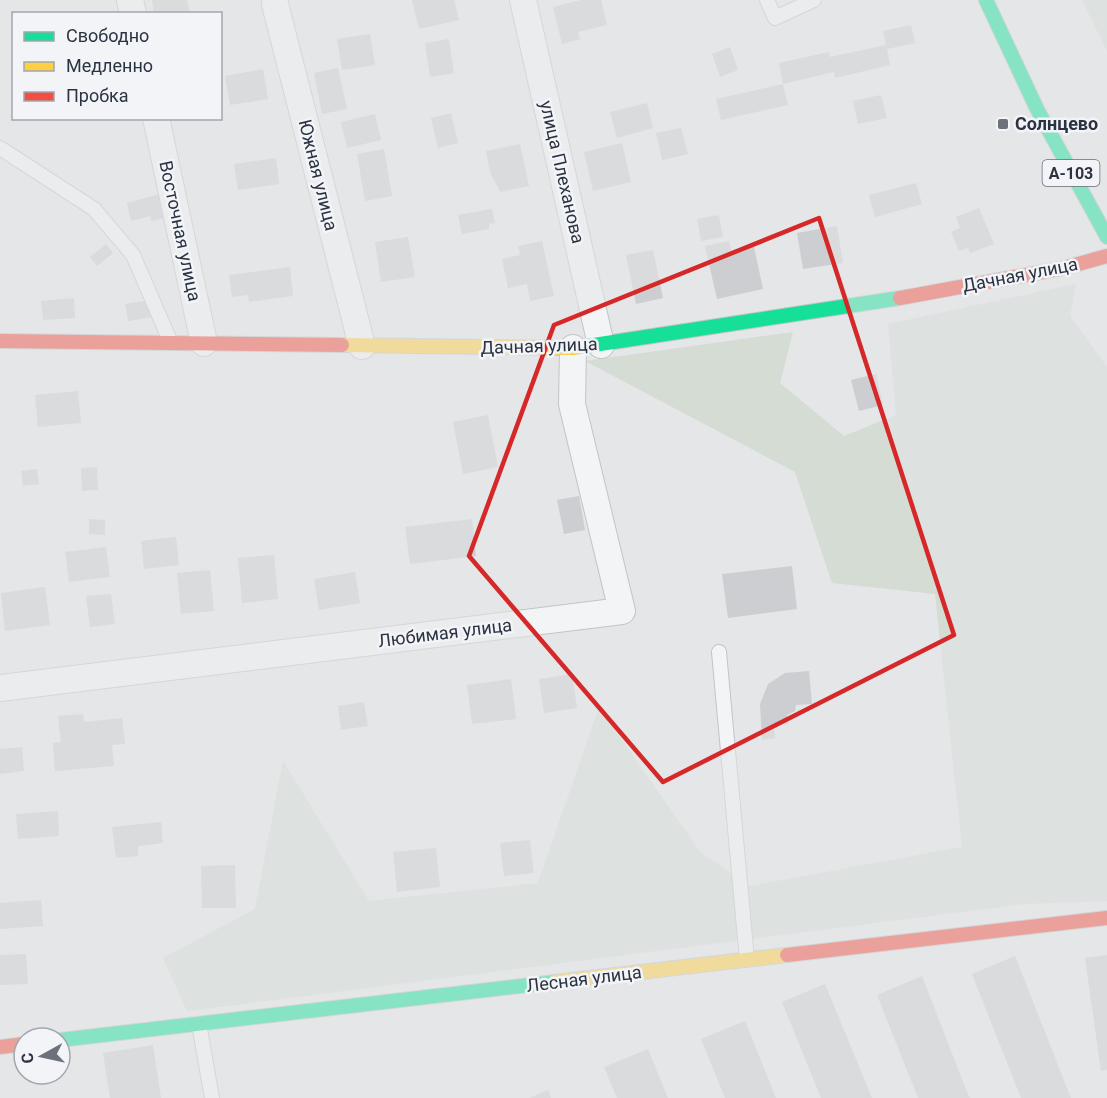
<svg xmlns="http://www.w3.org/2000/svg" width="1107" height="1098" viewBox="0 0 1107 1098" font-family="Roboto,sans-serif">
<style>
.green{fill:#d4dcd4}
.building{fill:#ccced1}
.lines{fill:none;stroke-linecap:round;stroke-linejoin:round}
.lane-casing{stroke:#c2c4c6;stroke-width:16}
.street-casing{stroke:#c2c4c6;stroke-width:28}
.fast-casing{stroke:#c2c4c6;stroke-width:16}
.slow-casing{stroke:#c2c4c6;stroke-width:16}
.jam-casing{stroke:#c2c4c6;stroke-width:16}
.lane{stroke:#f3f4f5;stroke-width:14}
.street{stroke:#f3f4f5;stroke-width:26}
.fast{stroke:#16e098;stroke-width:14}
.slow{stroke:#ffcf43;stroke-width:14}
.jam{stroke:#f24e42;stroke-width:14}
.marked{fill:none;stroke:#d62828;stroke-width:4.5;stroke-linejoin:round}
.poi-dot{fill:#6c717b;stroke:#f2f4f7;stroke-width:2}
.labels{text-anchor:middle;stroke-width:5;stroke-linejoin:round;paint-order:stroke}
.shield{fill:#f2f4f7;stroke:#676c78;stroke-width:1.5}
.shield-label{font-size:16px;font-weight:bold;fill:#2b3241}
.poi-label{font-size:18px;font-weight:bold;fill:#2b3241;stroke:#f2f4f7;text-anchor:start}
.street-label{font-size:18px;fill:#2b3241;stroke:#f2f4f7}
</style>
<rect width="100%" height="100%" fill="#e4e6e8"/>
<!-- green -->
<path class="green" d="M1082,0h25v51z
M1076,284l-6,32 37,51v534l-83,3 -837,107 -24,-53 92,-49 28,-148 86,140 169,-18 61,-176 102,146 49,33 212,-39 -27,-253 -103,-11 -37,-111 -210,-111 208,-29 -13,51 64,53 52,-21 -8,-91z"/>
<!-- building -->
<path class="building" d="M152,0h35l3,14h-36z
M412,0h42l5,20 -40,9z
M581,0h20l6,25 -29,7 2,7 -18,5 -9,-37z
M911,25l4,18 -28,6 3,16 -55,13 -1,-6 -51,12 -4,-21 50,-11 1,5 56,-12 -3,-14z
M370,34l5,31 -33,5 -5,-31z
M449,39l5,34 -24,4 -5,-34z
M730,47l8,23 -18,7 -8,-23z
M338,68l9,41 -25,5 -8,-41z
M263,69l5,30 -38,6 -5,-29z
M783,84l5,21 -67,15 -5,-21z
M881,95l6,23 -29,6 -5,-23z
M647,103l6,25 -36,10 -7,-26z
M451,113l7,30 -20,5 -7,-30z
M375,114l6,26 -34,8 -6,-26z
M681,128l7,26 -26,6 -6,-27z
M622,143l9,39 -38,9 -9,-39z
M520,144l9,42 -29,6 -10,-20 -4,-21z
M384,149l8,47 -27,5 -8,-47z
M276,158l3,26 -41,6 -4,-26z
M916,183l6,21 -47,13 -6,-22z
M160,194l6,24 -14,3 -2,-5 -19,5 -4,-18z
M979,208l15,36 -24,9 -2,-5 -9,3 -8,-19 9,-4 -4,-11z
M492,209l3,14 -6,1v5l-27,5 -4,-19z
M719,215l4,22 -22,4 -4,-22z
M837,226l6,37 -40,6 -6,-36z
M408,237l7,40 -34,5 -6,-40z
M542,241l12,55 -24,5 -3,-17 -19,4 -6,-29 18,-4 -2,-9z
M729,241l3,11 22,-5 9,42 -46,10 -12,-53z
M106,244l7,9 -16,13 -7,-9z
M653,250l10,48 -27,6 -10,-49z
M290,267l3,29 -44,6 -1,-7 -16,2 -3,-22z
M74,298l1,20 -32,2 -2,-19z
M150,300l3,17 -25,4 -3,-17z
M876,374l7,31 -24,6 -8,-31z
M78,391l3,32 -43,4 -3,-32z
M488,415l10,52 -35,7 -10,-52z
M97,467l1,23 -16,1 -1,-23z
M37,469l2,15 -16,2 -2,-15z
M579,496l6,34 -21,4 -7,-34z
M89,519l16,1v15l-16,-1z
M472,519l4,37 -66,8 -5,-37z
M176,537l3,28 -35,4 -3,-28z
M106,547l4,30 -41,5 -4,-30z
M274,555l4,44 -36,4 -4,-45z
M792,566l5,43 -69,9 -6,-44z
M210,570l4,41 -33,3 -4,-41z
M355,572l5,31 -41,7 -5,-31z
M45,587l5,38 -45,6 -4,-38z
M111,594l4,30 -25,3 -4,-31z
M809,671l3,33 -16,1 -1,6 -8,4 1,9 -14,2 1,12 -13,2 -2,-36 8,-20 17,-11z
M572,674l5,34 -33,5 -5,-34z
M511,679l5,40 -44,5 -5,-39z
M364,702l4,24 -27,4 -3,-24z
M83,714l1,8 38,-4 3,26 -13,1 2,21 -59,5 -2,-28 8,-1 -3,-26z
M22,747l2,24 -24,3v-25z
M58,811l1,25 -41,3 -2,-25z
M161,822l2,21 -25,3v10l-22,2 -4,-31z
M530,840l4,33 -30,3 -4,-33z
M436,848l4,39 -43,5 -4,-40z
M235,865l1,43h-34l-1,-42z
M41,900l2,26 -43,3v-26z
M26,954l2,30 -28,1v-30z
M1107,955v115l-6,1 -16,-113z
M1015,956l56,142h-50l-49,-124z
M922,976l45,116 3,6h-52l-41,-103z
M825,984l47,114h-51l-39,-96z
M745,1021l31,77h-51l-24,-59z
M153,1045l8,53h-51l-7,-45z
M648,1049l20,49h-51l-13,-31z
M548,1090l3,8h-22z"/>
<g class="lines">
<defs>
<path id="lane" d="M767,0l8,18 39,-18
M0,148l94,61 39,46 38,88
M719,652l28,308
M199,1024l13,74"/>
<path id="street" d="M130,0l3,14
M523,0l78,345
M275,4l87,342
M156,118l48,225
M0,688l622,-77 -50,-207 1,-56"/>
<path id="fast" d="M986,0l51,109 70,128
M587,346l313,-48
M60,1040l495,-58"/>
<path id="slow" d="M342,345l231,3 14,-2
M555,982l232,-27"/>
<path id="jam" d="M900,298l164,-30 43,-12
M0,341l342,4
M787,955l320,-37
M0,1047l24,-3"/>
</defs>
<!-- lane casing -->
<use href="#lane" class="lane-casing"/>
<!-- street casing -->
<use href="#street" class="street-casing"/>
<!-- fast casing -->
<use href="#fast" class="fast-casing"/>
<!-- slow casing -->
<use href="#slow" class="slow-casing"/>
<!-- jam casing -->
<use href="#jam" class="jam-casing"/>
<!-- lane -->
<use href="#lane" class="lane"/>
<!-- street -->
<use href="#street" class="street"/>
<!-- fast -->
<use href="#fast" class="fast"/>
<!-- slow -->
<use href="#slow" class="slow"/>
<!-- jam -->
<use href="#jam" class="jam"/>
</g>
<!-- marked area -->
<path d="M0 0H1107V1098H0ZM819,218l135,417 -291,147 -194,-226 85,-231z" fill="#e4e6e8" fill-opacity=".55" fill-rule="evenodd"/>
<path class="marked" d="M819,218l135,417 -291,147 -194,-226 85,-231z"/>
<!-- markers -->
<rect class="poi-dot" x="997" y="118" width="12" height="12" rx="3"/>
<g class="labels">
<!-- shield labels -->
<rect class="shield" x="1042.5" y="160" width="57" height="26" rx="4.5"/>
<g class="shield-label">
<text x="1071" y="179">А-103</text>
</g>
<!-- poi labels -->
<g class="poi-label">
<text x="1015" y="130">Солнцево</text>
</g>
<!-- street labels -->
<g class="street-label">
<text transform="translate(562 172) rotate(77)" y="6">улица Плеханова</text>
<text transform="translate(318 175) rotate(76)" y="6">Южная улица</text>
<text transform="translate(180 231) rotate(78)" y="6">Восточная улица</text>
<text transform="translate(1020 275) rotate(-11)" y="6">Дачная улица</text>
<text transform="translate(539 346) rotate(-2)" y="6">Дачная улица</text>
<text transform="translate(445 633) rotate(-7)" y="6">Любимая улица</text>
<text transform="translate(584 979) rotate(-7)" y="6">Лесная улица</text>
</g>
</g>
<!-- legend -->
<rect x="12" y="12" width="210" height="108" fill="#f2f4f7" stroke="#a2a6ae" stroke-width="1.5"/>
<rect x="24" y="32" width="30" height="9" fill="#16e098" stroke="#a2a6ae" stroke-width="1.5"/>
<text x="66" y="42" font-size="18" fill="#2b3241">Свободно</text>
<rect x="24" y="62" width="30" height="9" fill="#ffcf43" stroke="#a2a6ae" stroke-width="1.5"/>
<text x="66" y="72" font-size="18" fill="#2b3241">Медленно</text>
<rect x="24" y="92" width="30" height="9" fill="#f24e42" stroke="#a2a6ae" stroke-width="1.5"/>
<text x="66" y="102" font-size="18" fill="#2b3241">Пробка</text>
<!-- north arrow -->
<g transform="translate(42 1056) rotate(262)"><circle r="28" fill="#f2f4f7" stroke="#a2a6ae" stroke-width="1.5"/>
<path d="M0-4.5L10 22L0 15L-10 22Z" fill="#6c717b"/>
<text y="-9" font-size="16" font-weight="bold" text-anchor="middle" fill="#2b3241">С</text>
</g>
</svg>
